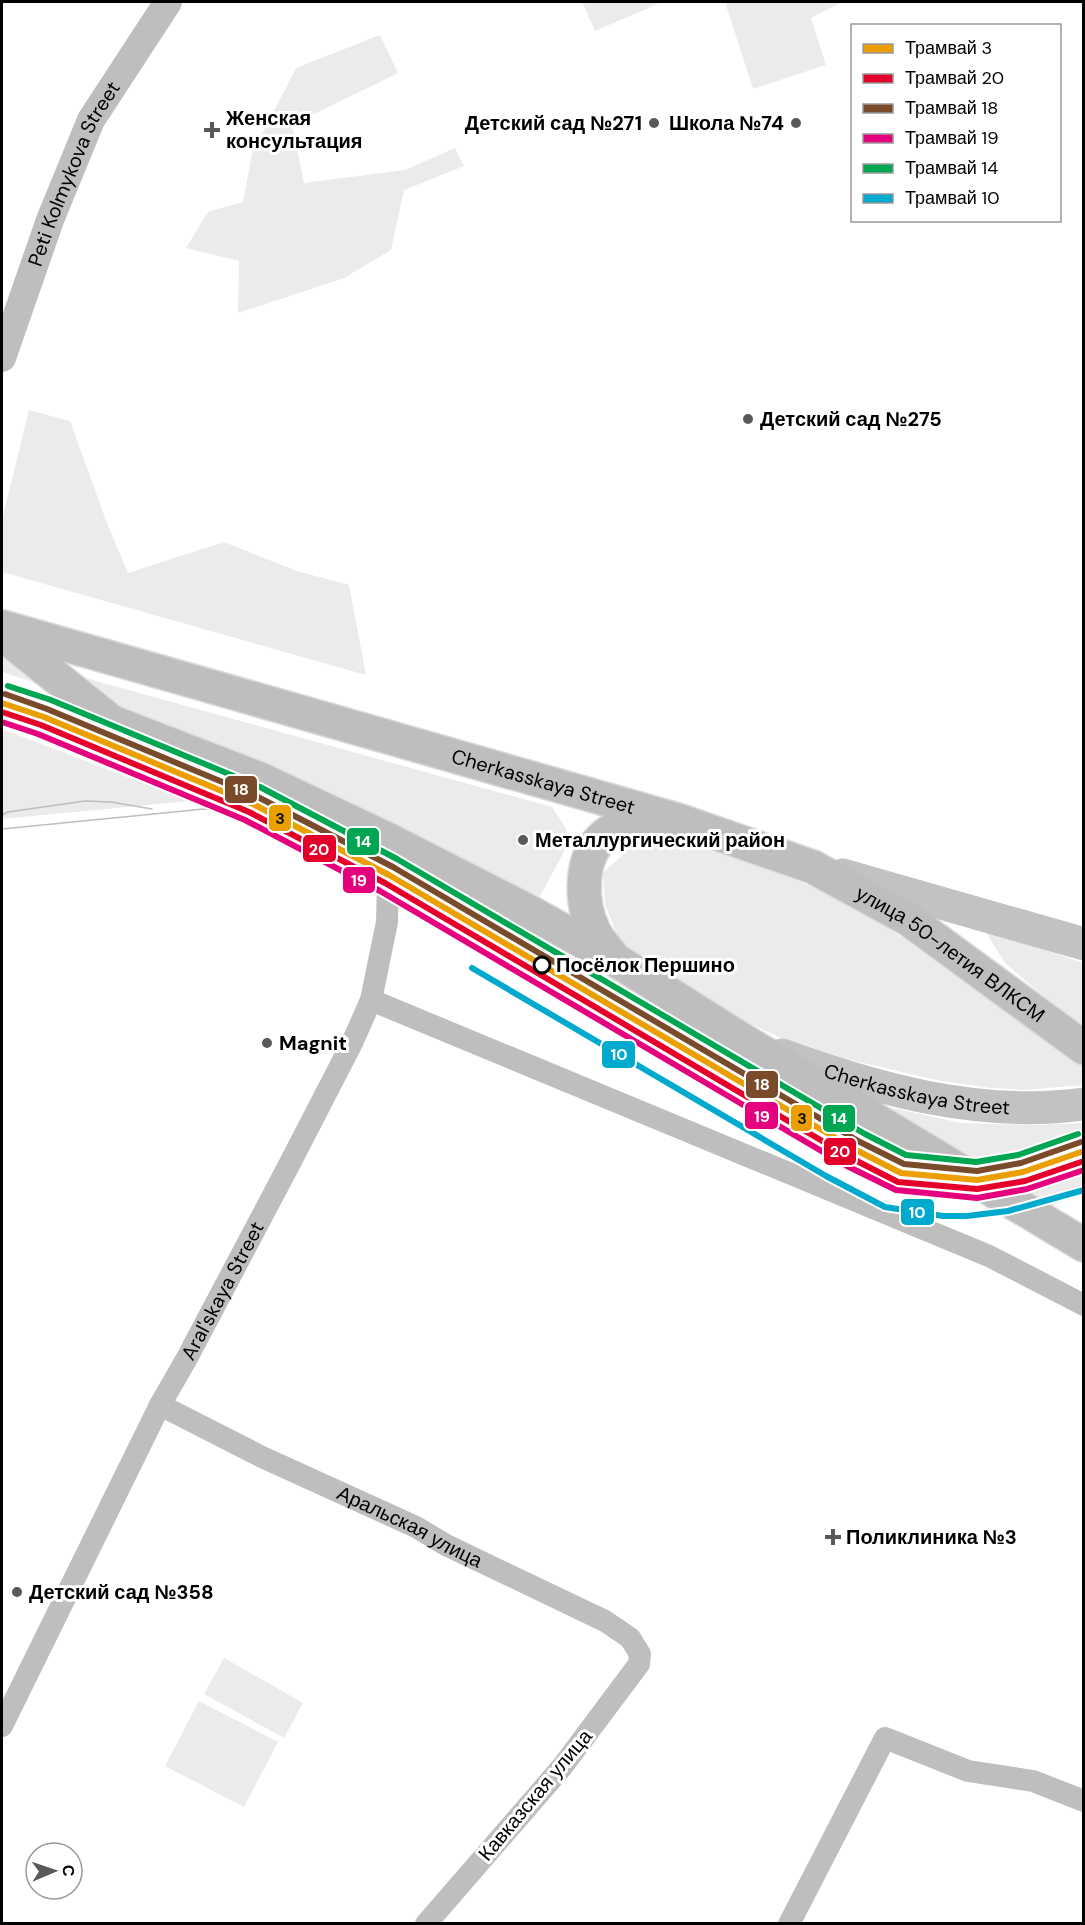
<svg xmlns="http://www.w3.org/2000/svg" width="1085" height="1925" viewBox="0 0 1085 1925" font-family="'DM Sans',sans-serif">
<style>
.green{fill:#ebebeb}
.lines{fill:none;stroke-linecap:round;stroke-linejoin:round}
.primary-casing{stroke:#dbdbdb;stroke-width:36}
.minor{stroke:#bebebe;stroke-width:22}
.tertiary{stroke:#bebebe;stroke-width:28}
.secondary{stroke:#c2c2c2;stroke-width:33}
.primary{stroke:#bebebe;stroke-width:33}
.tram{stroke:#bebebe;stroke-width:1.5}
.tram-1-casing{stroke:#fff;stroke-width:10}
.tram-2-casing{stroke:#fff;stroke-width:10}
.tram-3-casing{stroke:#fff;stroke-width:10}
.tram-4-casing{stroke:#fff;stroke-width:10}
.tram-5-casing{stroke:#fff;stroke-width:10}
.tram-6-casing{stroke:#fff;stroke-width:10}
.tram-1{stroke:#eb9e00;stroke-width:6}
.tram-2{stroke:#e4002b;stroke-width:6}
.tram-3{stroke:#7a4b2a;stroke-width:6}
.tram-4{stroke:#e5007d;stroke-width:6}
.tram-5{stroke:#00a651;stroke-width:6}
.tram-6{stroke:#00a9ce;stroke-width:6}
.poi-dot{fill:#595959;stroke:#fff;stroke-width:2}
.stop-dot{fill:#fff;stroke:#000;stroke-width:3}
.labels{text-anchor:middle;stroke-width:6;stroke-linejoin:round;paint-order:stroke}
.poi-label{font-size:20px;font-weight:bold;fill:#000;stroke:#fff;text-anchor:start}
.street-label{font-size:20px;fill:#000;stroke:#fff}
.stop-label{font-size:20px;font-weight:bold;fill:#000;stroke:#fff;text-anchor:start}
.line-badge{stroke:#fff;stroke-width:2}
.badge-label{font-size:16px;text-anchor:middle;font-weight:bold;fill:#fff}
.pale-badge-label{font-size:16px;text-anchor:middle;font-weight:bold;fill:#111}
</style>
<rect width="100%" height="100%" fill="#fff"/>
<!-- green -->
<path class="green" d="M582,2h80l-67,29z
M725,2h117l-31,16 15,47 -73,24z
M380,35l18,38 -106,52 12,58 101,-13 50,-22 9,18 -60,24 -13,60 -47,28 -106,35 1,-52 -53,-13 22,-36 35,-10 9,-48 44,-86z
M29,410l41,11 38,105 20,47 96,-31 73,29 52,14 17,90 -364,-103v-52z
M2,655l550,152 15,23 -2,20 -27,50 -211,-109 -140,-59 -185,-60z
M2,729l188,72 -188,18z
M649,846l53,2 68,22 72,29 61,39 180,129v18l-58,5 -34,-2 -55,-8 -94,-22 -59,-19 -94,-44 -67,-48 -17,-43 -2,-31 25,-23z
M983,928l100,35v67l-78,-67z
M884,1106l77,17 75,2 47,-2v71l-31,11z
M224,1658l79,45 -19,35 -80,-44z
M199,1701l79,41 -34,65 -79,-41z"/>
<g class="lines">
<defs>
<g id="primary">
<path id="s5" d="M3,627l675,193 135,47 95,52 176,129"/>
<path d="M2,634l110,88 148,57 129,61 137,70 88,49 130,82 340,204"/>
<path d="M613,957c-6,-8 -15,-17 -19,-26 -14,-28 -15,-75 11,-96 16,-13 39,-14 59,-14"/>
</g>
</defs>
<!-- primary casing -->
<use href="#primary" class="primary-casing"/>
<!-- minor -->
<g class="minor">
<path d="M371,1000l618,256 95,49"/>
<path id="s1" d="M160,1405l102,52 154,70 30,18 159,76 25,17 10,16 -1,10 -77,103 -136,157"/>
<path id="s2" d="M2,1726l158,-321 27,-47 102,-193 63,-122 19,-43 16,-78 2,-82"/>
<path d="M789,1924l96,-186 83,33 65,10 51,20"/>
</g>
<!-- tertiary -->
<path class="tertiary" id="s3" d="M2,358l48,-138 41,-100 77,-118"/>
<!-- secondary -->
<g class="secondary">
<path d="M843,875l241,69"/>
<path id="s4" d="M782,1055c97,35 198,63 302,49"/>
</g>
<!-- primary -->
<use href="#primary" class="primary"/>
<!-- tram -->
<path class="tram" d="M2,815l6,-3 77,-11 26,1 41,7
M2,829l202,-20 20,1 25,6"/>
<defs>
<path id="tram-1" d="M2,703l42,14 209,87 136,71 467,275 45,23 76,7 46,-8 61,-21"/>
<path id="tram-2" d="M2,712l39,13 208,87 136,71 466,275 47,24 79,7 48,-8 59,-20"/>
<path id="tram-3" d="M5,694l42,15 209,87 137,71 467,275 44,22 73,7 44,-8 60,-21"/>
<path id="tram-4" d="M2,722l36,12 207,86 135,71 467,275 49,24 81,8 50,-9 57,-19"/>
<path id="tram-5" d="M8,686l43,14 209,87 137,72 468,275 41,21 70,7 42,-7 60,-21"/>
<path id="tram-6" d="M472,968l354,208 59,31 58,9h24l41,-5 76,-21"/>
</defs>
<!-- tram-1 casing -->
<use href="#tram-1" class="tram-1-casing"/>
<!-- tram-2 casing -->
<use href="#tram-2" class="tram-2-casing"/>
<!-- tram-3 casing -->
<use href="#tram-3" class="tram-3-casing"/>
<!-- tram-4 casing -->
<use href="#tram-4" class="tram-4-casing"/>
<!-- tram-5 casing -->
<use href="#tram-5" class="tram-5-casing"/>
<!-- tram-6 casing -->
<use href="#tram-6" class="tram-6-casing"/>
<!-- tram-1 -->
<use href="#tram-1" class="tram-1"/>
<!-- tram-2 -->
<use href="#tram-2" class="tram-2"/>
<!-- tram-3 -->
<use href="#tram-3" class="tram-3"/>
<!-- tram-4 -->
<use href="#tram-4" class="tram-4"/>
<!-- tram-5 -->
<use href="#tram-5" class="tram-5"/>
<!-- tram-6 -->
<use href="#tram-6" class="tram-6"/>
</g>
<!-- markers -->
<g class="poi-dot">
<circle cx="654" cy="123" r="6"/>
<circle cx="796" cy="123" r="6"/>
<path d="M209 121h6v6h6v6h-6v6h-6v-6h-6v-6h6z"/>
<circle cx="748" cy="419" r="6"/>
<circle cx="523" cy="840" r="6"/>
<circle cx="267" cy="1043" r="6"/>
<path d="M830 1528h6v6h6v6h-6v6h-6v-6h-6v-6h6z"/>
<circle cx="17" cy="1592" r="6"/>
</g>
<circle class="stop-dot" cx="542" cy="965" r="8"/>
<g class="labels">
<!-- poi labels -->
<g class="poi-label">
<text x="226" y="125">Женская<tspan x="226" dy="23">консультация</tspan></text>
<text x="642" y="130" text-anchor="end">Детский сад №271</text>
<text x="784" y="130" text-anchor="end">Школа №74</text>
<text x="760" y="426">Детский сад №275</text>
<text x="535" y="847">Металлургический район</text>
<text x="279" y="1050">Magnit</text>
<text x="846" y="1544">Поликлиника №3</text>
<text x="29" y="1599">Детский сад №358</text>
</g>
<!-- street labels -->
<g class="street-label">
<text dy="7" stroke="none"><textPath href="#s3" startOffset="198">Peti Kolmykova Street</textPath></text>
<text dy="7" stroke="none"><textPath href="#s5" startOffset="562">Cherkasskaya Street</textPath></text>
<text dy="7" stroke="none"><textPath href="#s5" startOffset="1008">улица 50-летия ВЛКСМ</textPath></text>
<text dy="7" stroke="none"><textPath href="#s4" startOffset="140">Cherkasskaya Street</textPath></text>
<text dy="7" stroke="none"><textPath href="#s2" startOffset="488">Aral'skaya Street</textPath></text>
<text dy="7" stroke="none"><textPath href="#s1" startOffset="278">Аральская улица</textPath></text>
<text transform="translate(535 1795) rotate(-50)" y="7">Кавказская улица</text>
</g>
<!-- stop labels -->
<g class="stop-label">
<text x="556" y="972">Посёлок Першино</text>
</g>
</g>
<g class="line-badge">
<rect x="224" y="775" width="34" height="29" rx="6" fill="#7a4b2a"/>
<rect x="268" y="804" width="24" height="28" rx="6" fill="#eb9e00"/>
<rect x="346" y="827" width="34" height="29" rx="6" fill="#00a651"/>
<rect x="302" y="834" width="35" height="29" rx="6" fill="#e4002b"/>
<rect x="342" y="866" width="34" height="28" rx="6" fill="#e5007d"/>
<rect x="601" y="1040" width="35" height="29" rx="6" fill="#00a9ce"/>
<rect x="745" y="1070" width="34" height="29" rx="6" fill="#7a4b2a"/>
<rect x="744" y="1101" width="35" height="29" rx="6" fill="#e5007d"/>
<rect x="790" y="1104" width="23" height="28" rx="6" fill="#eb9e00"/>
<rect x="822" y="1104" width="34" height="29" rx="6" fill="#00a651"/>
<rect x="823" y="1137" width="34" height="29" rx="6" fill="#e4002b"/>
<rect x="900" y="1198" width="35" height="28" rx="6" fill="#00a9ce"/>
</g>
<g class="badge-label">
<text x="241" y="795">18</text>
<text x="363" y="847">14</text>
<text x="319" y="855">20</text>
<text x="359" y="886">19</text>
<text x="619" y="1060">10</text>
<text x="762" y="1090">18</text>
<text x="762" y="1122">19</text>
<text x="839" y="1124">14</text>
<text x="840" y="1157">20</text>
<text x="917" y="1218">10</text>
</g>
<g class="pale-badge-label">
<text x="280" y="824">3</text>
<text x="802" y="1124">3</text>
</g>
<!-- border -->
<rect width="1085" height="1925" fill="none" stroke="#000000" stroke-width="6"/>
<!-- legend -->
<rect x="851" y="24" width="210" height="198" fill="#ffffff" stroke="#999999" stroke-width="1.5"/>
<rect x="863" y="44" width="30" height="9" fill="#eb9e00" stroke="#999999" stroke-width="1.5"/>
<text x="905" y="54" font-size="18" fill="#000000">Трамвай 3</text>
<rect x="863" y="74" width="30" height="9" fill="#e4002b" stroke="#999999" stroke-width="1.5"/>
<text x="905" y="84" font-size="18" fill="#000000">Трамвай 20</text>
<rect x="863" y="104" width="30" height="9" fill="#7a4b2a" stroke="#999999" stroke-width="1.5"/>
<text x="905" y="114" font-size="18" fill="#000000">Трамвай 18</text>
<rect x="863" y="134" width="30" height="9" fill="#e5007d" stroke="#999999" stroke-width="1.5"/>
<text x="905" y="144" font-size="18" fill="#000000">Трамвай 19</text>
<rect x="863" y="164" width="30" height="9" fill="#00a651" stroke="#999999" stroke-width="1.5"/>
<text x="905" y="174" font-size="18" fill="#000000">Трамвай 14</text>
<rect x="863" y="194" width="30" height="9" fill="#00a9ce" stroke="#999999" stroke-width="1.5"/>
<text x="905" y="204" font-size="18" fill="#000000">Трамвай 10</text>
<!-- north arrow -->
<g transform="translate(54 1871) rotate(88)"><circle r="28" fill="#ffffff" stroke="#999999" stroke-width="1.5"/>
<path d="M0-4.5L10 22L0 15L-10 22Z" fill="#595959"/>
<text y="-9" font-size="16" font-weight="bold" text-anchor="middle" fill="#000000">С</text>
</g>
</svg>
